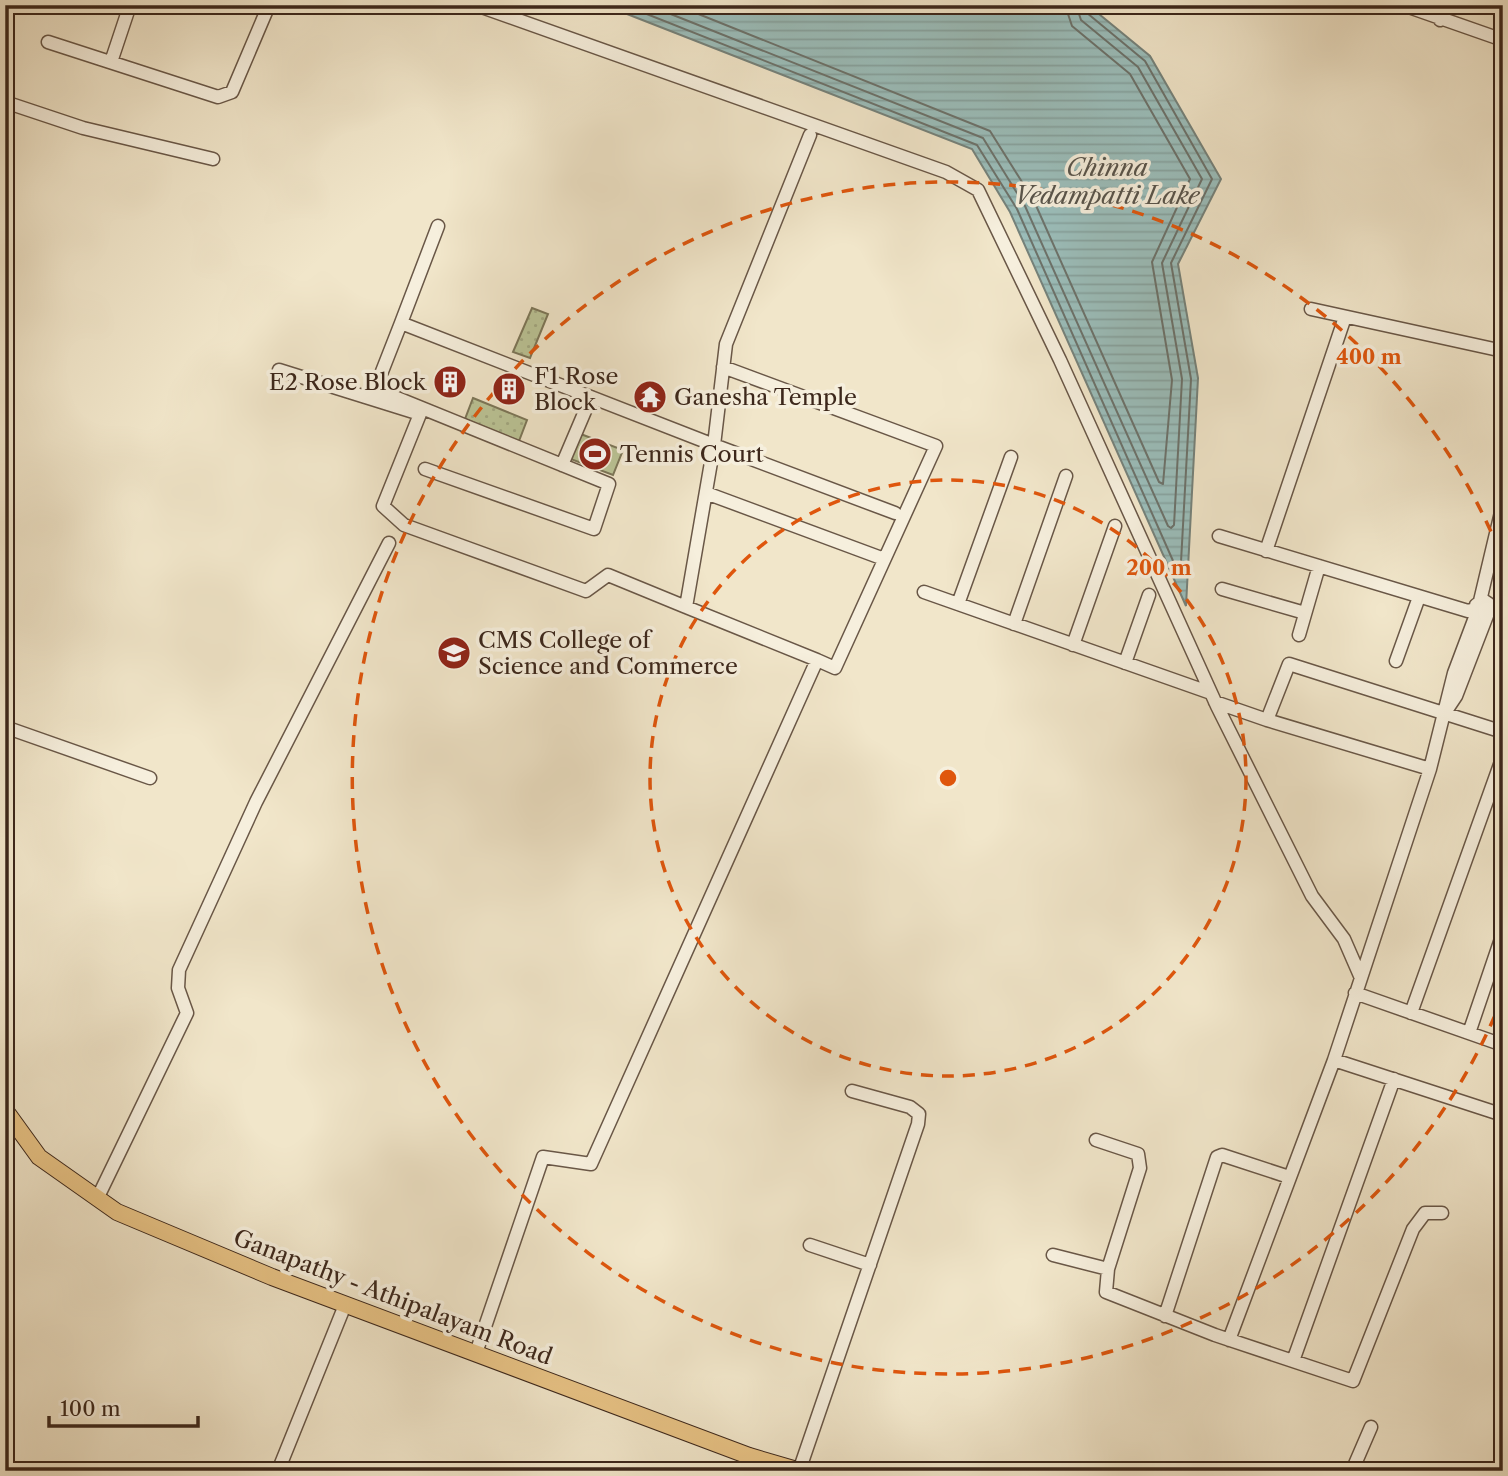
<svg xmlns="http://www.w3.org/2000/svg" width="1508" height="1476" viewBox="0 0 1508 1476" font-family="'Libre Caslon Text',serif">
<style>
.green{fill:#bbc496;stroke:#7c7658;stroke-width:2}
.park{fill:url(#park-dots);stroke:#7c7658;stroke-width:2}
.water{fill:url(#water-rules);stroke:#75827b;stroke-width:2}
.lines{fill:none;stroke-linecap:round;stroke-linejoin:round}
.shore{stroke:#6c726b;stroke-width:2}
.minor-casing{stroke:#695747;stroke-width:15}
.major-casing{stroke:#3c271b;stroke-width:18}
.minor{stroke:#f6efdd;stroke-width:12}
.major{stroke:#e8c385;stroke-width:16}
.ring{fill:none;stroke:#df560d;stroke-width:3.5;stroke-dasharray:12 9}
.labels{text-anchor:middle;stroke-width:7;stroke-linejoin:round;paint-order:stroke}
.poi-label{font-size:23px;fill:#3c271b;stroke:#f6efdd;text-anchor:start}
.street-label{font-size:23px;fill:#3c271b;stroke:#f6efdd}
.water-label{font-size:24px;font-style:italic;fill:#58544b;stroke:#f6efdd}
.centre{fill:#df560d;stroke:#f6efdd;stroke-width:3.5}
.ring-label{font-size:21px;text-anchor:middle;font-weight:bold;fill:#df560d;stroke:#f6efdd;stroke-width:7;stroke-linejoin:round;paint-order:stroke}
</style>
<defs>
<pattern id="park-dots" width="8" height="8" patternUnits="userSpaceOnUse" patternTransform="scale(1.75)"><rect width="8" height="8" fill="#bbc496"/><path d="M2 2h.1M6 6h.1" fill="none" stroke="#a2a881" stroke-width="1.8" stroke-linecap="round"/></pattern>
<pattern id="water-rules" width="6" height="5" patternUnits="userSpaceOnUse" patternTransform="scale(1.75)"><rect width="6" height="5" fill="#9bbebb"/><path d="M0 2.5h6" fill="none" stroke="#86a3a0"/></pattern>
</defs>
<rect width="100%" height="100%" fill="#f1e6ca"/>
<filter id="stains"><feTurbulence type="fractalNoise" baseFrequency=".00286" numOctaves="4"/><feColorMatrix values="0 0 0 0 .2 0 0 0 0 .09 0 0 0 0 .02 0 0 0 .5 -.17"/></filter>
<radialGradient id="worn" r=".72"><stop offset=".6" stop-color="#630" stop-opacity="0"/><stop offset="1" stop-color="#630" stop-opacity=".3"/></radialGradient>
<!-- green -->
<path class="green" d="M578,433l45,17 -10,25 -45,-17z"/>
<!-- park -->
<path class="park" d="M532,308l16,6 -18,44 -17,-6z
M473,398l54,22 -8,21 -54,-22z"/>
<!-- water -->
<path class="water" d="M604,5h484l62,51 71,123 -43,85 20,114 -12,228 -176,-394 -38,-63z"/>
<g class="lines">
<!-- shore -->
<path class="shore" d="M624,5l353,140 40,64 157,354 4,2 3,-3 10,-183 -20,-116 41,-84 -67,-118 -58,-48 -2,-8
M648,5l335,133 42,68 143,320 3,2 3,-3 8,-146 -20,-116 40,-84 -64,-112 -57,-47 -5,-15
M676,5l314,126 44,70 125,281 4,2 9,-104 -20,-118 38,-83 -60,-105 -58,-48 -7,-21"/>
<defs>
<path id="minor" d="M476,5l470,167 32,18 82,170 157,346 95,190 32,43 17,39
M1403,5l100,35
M1440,20l6,-15
M48,42l170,55 14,-5 37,-87
M111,62l19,-57
M5,102l78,26 130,31
M810,135l-84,209 -12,101 181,68
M438,226l-37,97 313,122 -28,162 131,53 -226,504 -48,-7 -67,196
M1311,309l192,42
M723,367l213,79 -101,222 -18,-8
M279,370l141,44 -37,92 21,19 182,66 22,-16 78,32
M375,389l234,95 -15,45 -169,-60
M372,397l29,-74
M562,465l29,-68
M706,493l178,66
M1219,536l249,75 7,-2
M1266,551l79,-234
M1222,589l83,24
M924,592l287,101
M1480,601l23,-97
M958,604l53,-147
M1014,624l52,-148
M1299,635l20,-69
M1073,645l42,-119
M1396,661l23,-64
M1125,663l24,-68
M1215,702l52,18
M1446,711l10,-15 32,-83
M5,727l145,51
M1503,732l-214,-68 -22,56 163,49 -96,291 169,55
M1430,769l24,-96 23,-61 -1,-7 7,-5 6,4 -1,9 -6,2 -5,-3
M1355,993l148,52
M1411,1013l92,-257
M1469,1033l34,-100
M1096,1140l42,14 2,14 -32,101 -2,23 109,43 138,46 60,-152 12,-16h17
M1503,1185v1
M97,1199l90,-186 -9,-25 1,-18 77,-168 133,-259
M810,1245l60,20
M1053,1255l55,14
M1165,1316l52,-159 5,-2 67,22
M1229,1340l105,-280
M1293,1361l101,-282
M278,1471l67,-166
M743,1471l6,-15
M799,1471l119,-347 1,-10 -9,-7 -58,-16
M1352,1471l19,-44"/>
<path id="major" d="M5,1110l34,47 78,55 155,65 477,179 51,15"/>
</defs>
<!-- minor casing -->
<use href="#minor" class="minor-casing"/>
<!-- major casing -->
<use href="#major" class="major-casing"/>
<!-- minor -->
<use href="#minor" class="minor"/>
<!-- major -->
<use href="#major" class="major"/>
</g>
<!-- distance rings -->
<g class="ring">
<circle cx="948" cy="778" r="298"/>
<path d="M1503 996A596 596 0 1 1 1503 560"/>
</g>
<!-- icons -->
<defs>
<symbol id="building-disc" viewBox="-11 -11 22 22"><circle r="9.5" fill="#8f2418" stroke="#f6efdd"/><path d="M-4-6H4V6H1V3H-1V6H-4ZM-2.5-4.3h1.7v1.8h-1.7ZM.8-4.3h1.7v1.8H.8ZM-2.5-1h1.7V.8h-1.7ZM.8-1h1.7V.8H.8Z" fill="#fff"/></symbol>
<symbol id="temple-disc" viewBox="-11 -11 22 22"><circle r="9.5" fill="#8f2418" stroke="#f6efdd"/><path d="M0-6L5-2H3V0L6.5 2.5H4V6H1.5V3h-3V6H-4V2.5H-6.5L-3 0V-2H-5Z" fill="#fff"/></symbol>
<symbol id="stadium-disc" viewBox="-11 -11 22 22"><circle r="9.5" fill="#8f2418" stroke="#f6efdd"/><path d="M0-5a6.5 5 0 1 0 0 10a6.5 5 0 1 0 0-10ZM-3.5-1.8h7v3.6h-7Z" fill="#fff"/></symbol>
<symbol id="university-disc" viewBox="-11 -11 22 22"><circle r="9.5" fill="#8f2418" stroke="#f6efdd"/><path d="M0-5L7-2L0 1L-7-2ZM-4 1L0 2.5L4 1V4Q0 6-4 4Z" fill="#fff"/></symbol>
</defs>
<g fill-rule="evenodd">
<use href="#building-disc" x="431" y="363" width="38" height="38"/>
<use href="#building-disc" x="490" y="370" width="38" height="38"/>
<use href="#temple-disc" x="631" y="378" width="38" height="38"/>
<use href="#stadium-disc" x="576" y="435" width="38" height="38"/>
<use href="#university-disc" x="435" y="634" width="38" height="38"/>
</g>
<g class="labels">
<!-- poi labels -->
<g class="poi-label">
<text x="534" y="384">F1 Rose<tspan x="534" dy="26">Block</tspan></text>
<text x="426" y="390" text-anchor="end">E2 Rose Block</text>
<text x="674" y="405">Ganesha Temple</text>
<text x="620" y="462">Tennis Court</text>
<text x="478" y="648">CMS College of<tspan x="478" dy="26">Science and Commerce</tspan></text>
</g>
<!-- street labels -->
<g class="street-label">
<text transform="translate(393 1297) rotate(21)" y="8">Ganapathy - Athipalayam Road</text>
</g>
<!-- water labels -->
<g class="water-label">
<text x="1107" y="176">Chinna<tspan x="1107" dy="28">Vedampatti Lake</tspan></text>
</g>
</g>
<circle cx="948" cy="778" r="10" class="centre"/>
<g class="ring-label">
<text x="1369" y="364">400 m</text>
<text x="1159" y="575">200 m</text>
</g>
<!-- margin -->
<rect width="1508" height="1476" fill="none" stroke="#f1e6ca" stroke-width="28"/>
<rect x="7" y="7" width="1494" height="1462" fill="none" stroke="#3c271b" stroke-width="3.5"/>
<rect x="14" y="14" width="1480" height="1448" fill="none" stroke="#3c271b" stroke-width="2"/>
<!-- scale -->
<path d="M49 1416v10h149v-10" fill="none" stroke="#3c271b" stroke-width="3.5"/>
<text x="60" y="1416" font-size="21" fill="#3c271b" stroke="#f6efdd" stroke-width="5" paint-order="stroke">100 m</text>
<rect width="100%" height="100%" filter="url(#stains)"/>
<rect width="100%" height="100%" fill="url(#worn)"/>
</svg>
